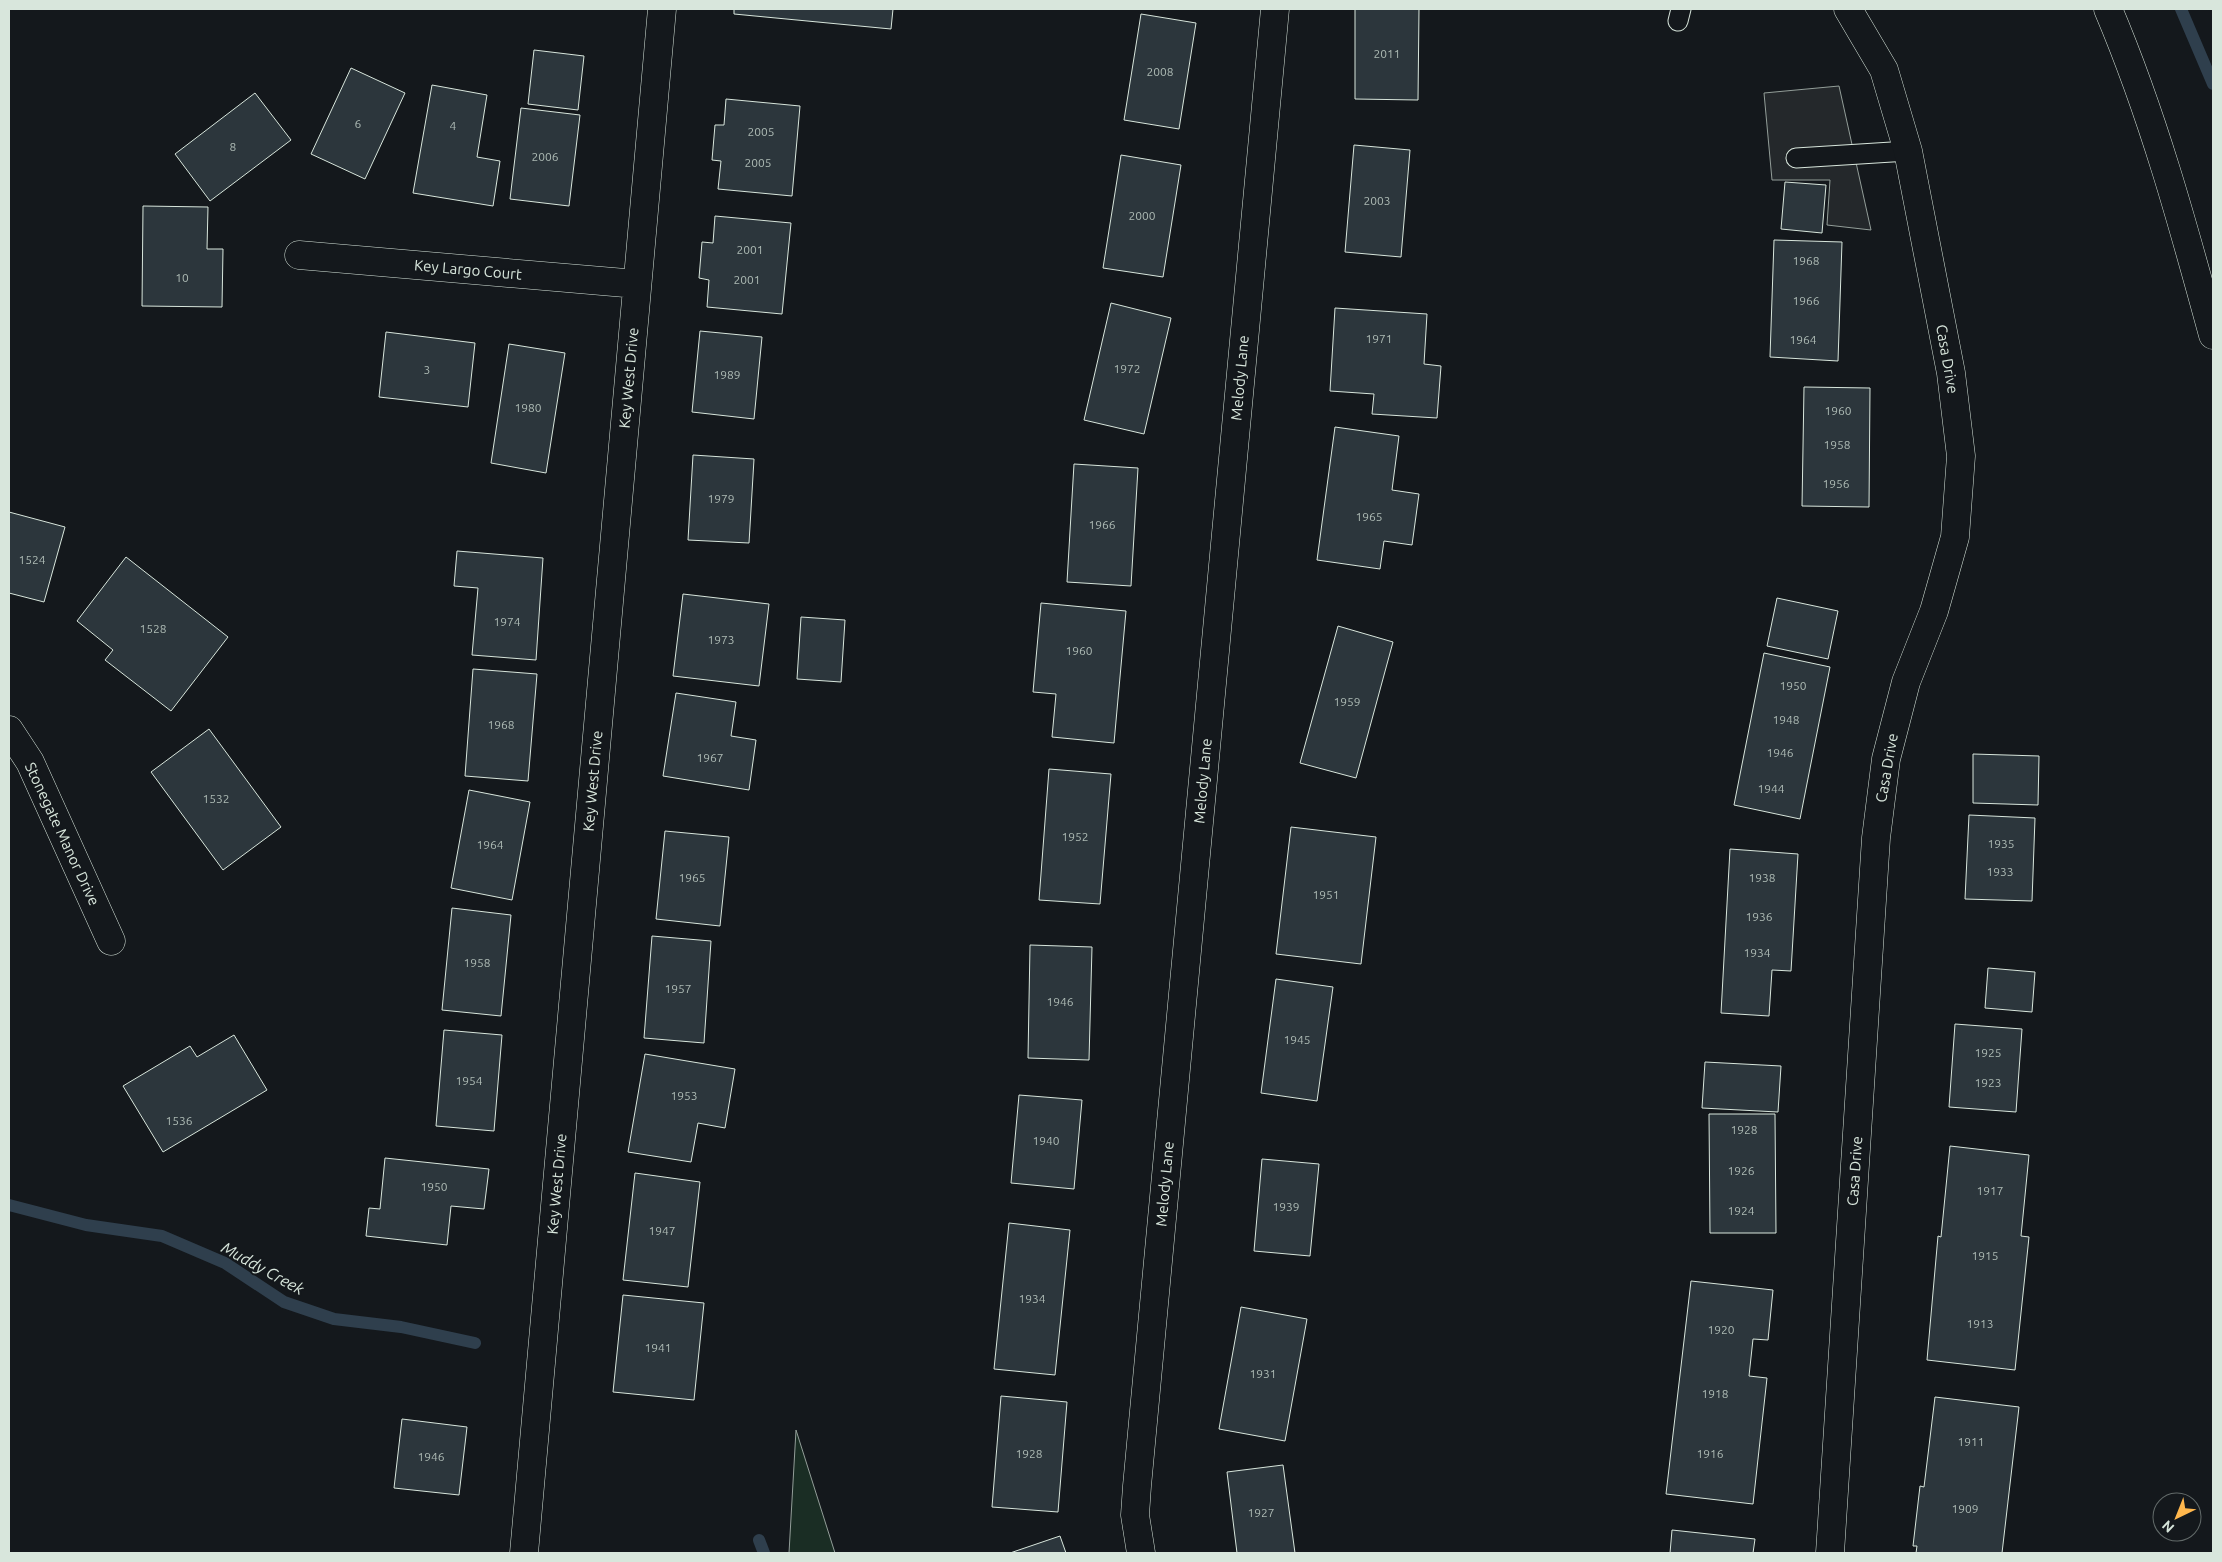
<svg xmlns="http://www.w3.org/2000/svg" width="2222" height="1562" viewBox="0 0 2222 1562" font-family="Ubuntu,sans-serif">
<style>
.green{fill:#1a2d24;stroke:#939e99}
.parking{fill:#24282b;stroke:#939e99}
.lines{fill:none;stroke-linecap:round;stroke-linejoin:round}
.stream{stroke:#2f3f4d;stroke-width:12}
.building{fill:#2c363c;stroke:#d8e6dc}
.service-casing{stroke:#d8e6dc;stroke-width:21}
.minor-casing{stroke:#d8e6dc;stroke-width:29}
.trunk-casing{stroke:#d8e6dc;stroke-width:29}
.service{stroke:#14181c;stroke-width:19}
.minor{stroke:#14181c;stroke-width:28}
.trunk{stroke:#14181c;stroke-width:28}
.labels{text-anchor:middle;stroke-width:4;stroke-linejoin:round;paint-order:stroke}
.number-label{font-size:12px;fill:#adbab4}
.street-label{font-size:15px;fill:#d8e6dc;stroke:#14181c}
.water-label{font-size:16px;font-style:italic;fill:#d8e6dc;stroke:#14181c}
</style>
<rect width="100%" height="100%" fill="#14181c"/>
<!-- green -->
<path class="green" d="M796,1430l39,123h-46z"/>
<!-- parking -->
<path class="parking" d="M1839,86l32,144 -44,-5 3,-45h-58l-8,-87z"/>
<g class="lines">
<!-- stream -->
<path class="stream" d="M2181,9l32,75
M9,1205l77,20 76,11 63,27 59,39 50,17 67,8 74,16
M759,1540l5,13"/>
</g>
<!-- building -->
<path class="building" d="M734,9h159l-2,20 -157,-15z
M1355,9h64l-1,91 -63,-1z
M1141,14l55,9 -17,106 -55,-9z
M534,50l50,6 -6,54 -50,-6z
M351,68l54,25 -40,86 -54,-25z
M432,85l55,10 -10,62 23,4 -7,45 -80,-13z
M255,93l36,47 -81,61 -35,-47z
M726,99l74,7 -8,90 -74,-7 3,-28 -9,-1 3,-35h9z
M521,108l59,7 -11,91 -59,-7z
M1354,145l56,5 -9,107 -56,-5z
M1121,155l60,10 -18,112 -60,-9z
M1785,182l41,3 -4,48 -41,-4z
M143,206l65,1 -1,42h16l-1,58 -80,-1z
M715,216l76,7 -9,91 -75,-7 2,-27 -10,-2 3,-36 11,1z
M1774,240l68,2 -4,119 -68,-4z
M1111,303l60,15 -27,116 -60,-14z
M1335,308l92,6 -3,50 17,2 -4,52 -65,-4 2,-20 -44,-3z
M700,331l62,6 -8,82 -62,-7z
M386,332l89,11 -7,64 -89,-10z
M509,344l56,9 -19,120 -55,-10z
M1804,387l66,1 -1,119 -67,-1z
M1335,427l64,9 -7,54 27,4 -7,51 -28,-4 -4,28 -63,-9z
M693,455l61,4 -5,84 -61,-3z
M1074,464l64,4 -7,118 -64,-4z
M9,512l56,15 -21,75 -35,-9z
M457,551l86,7 -7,102 -64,-5 6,-67 -24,-2z
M126,557l102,80 -57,74 -66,-51 8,-10 -36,-29z
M683,594l86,10 -10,82 -86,-10z
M1777,598l61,13 -10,48 -61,-13z
M1041,603l85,8 -12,132 -62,-6 4,-43 -23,-2z
M801,617l44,3 -4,62 -44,-3z
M1338,626l55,16 -37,136 -56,-15z
M1764,653l66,14 -30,152 -66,-14z
M473,669l64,5 -9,107 -63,-5z
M676,693l60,9 -5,34 25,4 -7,50 -86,-14z
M209,729l72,98 -58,43 -72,-98z
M1973,754l66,2 -1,49 -65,-2z
M1049,769l62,5 -11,130 -61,-4z
M469,790l61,12 -18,98 -61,-12z
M1969,815l66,3 -3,83 -67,-2z
M1291,827l85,10 -15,127 -85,-10z
M665,831l64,6 -9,89 -64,-7z
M1730,849l68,5 -7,117 -19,-1 -3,46 -48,-3z
M452,908l59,7 -10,101 -59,-6z
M652,936l59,5 -7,102 -60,-5z
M1030,945l62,2 -3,113 -61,-2z
M1988,968l47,4 -3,40 -47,-4z
M1276,979l57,8 -16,114 -56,-8z
M1955,1024l67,5 -6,83 -67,-5z
M444,1030l58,5 -8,96 -58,-5z
M234,1035l33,55 -104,62 -40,-66 67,-40 7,11z
M645,1054l90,15 -10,59 -27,-5 -7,39 -63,-10z
M1705,1062l76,4 -3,46 -76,-4z
M1019,1095l63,5 -8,89 -63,-6z
M1709,1114h66l1,119h-66z
M1950,1146l79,9 -8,81 8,1 -14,133 -88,-10 11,-124 3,1z
M385,1158l104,11 -5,40 -33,-3 -4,39 -81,-9 3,-28 11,1z
M1262,1159l57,5 -9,92 -56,-5z
M635,1173l65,9 -12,105 -65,-7z
M1009,1223l61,7 -15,145 -61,-6z
M1691,1281l82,9 -5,50 -15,-1 -4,37 18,2 -14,126 -87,-10z
M623,1295l81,8 -10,97 -81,-8z
M1241,1307l66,12 -22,122 -66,-12z
M1001,1396l66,6 -9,110 -66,-5z
M1935,1397l84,10 -17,146h-86l1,-7h-4l7,-60 4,1z
M402,1419l65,8 -8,68 -65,-7z
M1283,1465l12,88h-58l-10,-81z
M1672,1530l83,9 -2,14h-83z
M1060,1536l6,17h-56z"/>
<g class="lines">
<defs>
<path id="service" d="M1678,21l3,-12
M1796,158l112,-7"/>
<path id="minor" d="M299,255l338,29
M9,730l21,32 81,179
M524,1553l138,-1544
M1141,1553l-6,-38 2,-29 138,-1477
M1830,1553l46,-715 10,-79 20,-77 28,-71 21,-74 6,-81 -10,-83 -43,-222 -24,-81 -36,-61"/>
<path id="trunk" d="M2108,9c45,106 75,216 105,326"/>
</defs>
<!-- service casing -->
<use href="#service" class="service-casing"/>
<!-- minor casing -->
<use href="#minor" class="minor-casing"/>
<!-- trunk casing -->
<use href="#trunk" class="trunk-casing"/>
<!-- service -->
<use href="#service" class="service"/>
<!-- minor -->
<use href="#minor" class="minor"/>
<!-- trunk -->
<use href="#trunk" class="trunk"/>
</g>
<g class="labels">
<!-- number labels -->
<g class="number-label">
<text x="1387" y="58">2011</text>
<text x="1160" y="76">2008</text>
<text x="358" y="128">6</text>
<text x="453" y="130">4</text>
<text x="761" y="136">2005</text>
<text x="233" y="151">8</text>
<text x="545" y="161">2006</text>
<text x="758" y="167">2005</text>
<text x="1377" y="205">2003</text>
<text x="1142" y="220">2000</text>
<text x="750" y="254">2001</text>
<text x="1806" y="265">1968</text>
<text x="182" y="282">10</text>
<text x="747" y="284">2001</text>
<text x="1806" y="305">1966</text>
<text x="1379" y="343">1971</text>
<text x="1803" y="344">1964</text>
<text x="1127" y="373">1972</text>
<text x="427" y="374">3</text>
<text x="727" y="379">1989</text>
<text x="528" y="412">1980</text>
<text x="1838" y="415">1960</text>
<text x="1837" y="449">1958</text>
<text x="1836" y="488">1956</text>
<text x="721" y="503">1979</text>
<text x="1369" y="521">1965</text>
<text x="1102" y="529">1966</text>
<text x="32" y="564">1524</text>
<text x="507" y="626">1974</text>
<text x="153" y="633">1528</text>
<text x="721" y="644">1973</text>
<text x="1079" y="655">1960</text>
<text x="1793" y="690">1950</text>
<text x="1347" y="706">1959</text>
<text x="1786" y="724">1948</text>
<text x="501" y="729">1968</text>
<text x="1780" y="757">1946</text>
<text x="710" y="762">1967</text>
<text x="1771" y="793">1944</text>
<text x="216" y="803">1532</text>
<text x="1075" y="841">1952</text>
<text x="2001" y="848">1935</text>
<text x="490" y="849">1964</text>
<text x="2000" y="876">1933</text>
<text x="692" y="882">1965</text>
<text x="1762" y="882">1938</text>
<text x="1326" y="899">1951</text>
<text x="1759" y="921">1936</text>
<text x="1757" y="957">1934</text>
<text x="477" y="967">1958</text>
<text x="678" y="993">1957</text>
<text x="1060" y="1006">1946</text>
<text x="1297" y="1044">1945</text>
<text x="1988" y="1057">1925</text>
<text x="469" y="1085">1954</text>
<text x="1988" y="1087">1923</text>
<text x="684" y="1100">1953</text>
<text x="179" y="1125">1536</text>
<text x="1744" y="1134">1928</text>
<text x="1046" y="1145">1940</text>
<text x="1741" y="1175">1926</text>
<text x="434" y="1191">1950</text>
<text x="1990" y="1195">1917</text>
<text x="1286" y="1211">1939</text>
<text x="1741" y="1215">1924</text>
<text x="662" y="1235">1947</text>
<text x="1985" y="1260">1915</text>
<text x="1032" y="1303">1934</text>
<text x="1980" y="1328">1913</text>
<text x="1721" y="1334">1920</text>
<text x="658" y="1352">1941</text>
<text x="1263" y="1378">1931</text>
<text x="1715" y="1398">1918</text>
<text x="1971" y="1446">1911</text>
<text x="1029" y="1458">1928</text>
<text x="1710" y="1458">1916</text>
<text x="431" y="1461">1946</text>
<text x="1965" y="1513">1909</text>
<text x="1261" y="1517">1927</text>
</g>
<!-- street labels -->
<g class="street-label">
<text transform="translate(468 270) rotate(5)" y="5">Key Largo Court</text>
<text transform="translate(1947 359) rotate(80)" y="5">Casa Drive</text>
<text transform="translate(629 378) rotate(-85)" y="5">Key West Drive</text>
<text transform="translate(1240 378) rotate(-85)" y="5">Melody Lane</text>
<text transform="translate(1887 768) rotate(-80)" y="5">Casa Drive</text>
<text transform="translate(593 781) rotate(-85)" y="5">Key West Drive</text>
<text transform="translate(1203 781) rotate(-85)" y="5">Melody Lane</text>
<text transform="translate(62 834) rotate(65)" y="5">Stonegate Manor Drive</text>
<text transform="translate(1855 1171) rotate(-86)" y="5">Casa Drive</text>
<text transform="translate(557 1184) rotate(-85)" y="5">Key West Drive</text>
<text transform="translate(1165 1184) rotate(-85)" y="5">Melody Lane</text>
</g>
<!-- water labels -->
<g class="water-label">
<text transform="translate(263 1268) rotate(29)" y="6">Muddy Creek</text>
</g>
</g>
<!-- border -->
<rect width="2222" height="1562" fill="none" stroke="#d8e6dc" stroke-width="20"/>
<!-- north arrow -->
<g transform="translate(2177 1517) rotate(223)"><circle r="24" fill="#14181c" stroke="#626a69"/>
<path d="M0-4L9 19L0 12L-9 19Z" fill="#ffb74d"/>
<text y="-8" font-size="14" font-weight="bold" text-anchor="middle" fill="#d8e6dc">N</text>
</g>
</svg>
